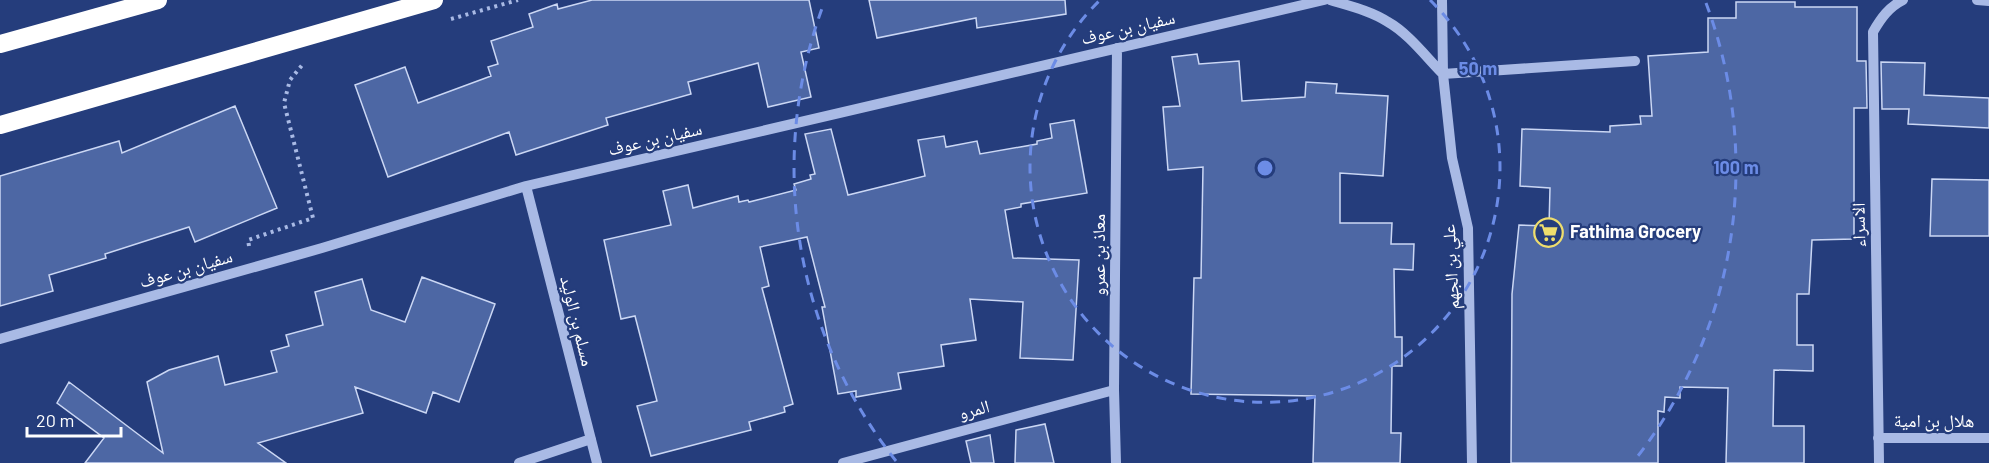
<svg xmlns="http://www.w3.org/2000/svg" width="1989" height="463" viewBox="0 0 1989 463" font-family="Barlow,'Noto Naskh Arabic',sans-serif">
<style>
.building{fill:#4d67a4;stroke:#cbd7f4;stroke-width:1.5}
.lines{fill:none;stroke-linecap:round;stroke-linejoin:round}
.path{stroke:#a9bae5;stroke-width:4;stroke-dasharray:3 4.5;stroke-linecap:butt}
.minor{stroke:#a9bae5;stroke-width:10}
.highway{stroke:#fff;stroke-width:18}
.ring{fill:none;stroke:#6c8ce6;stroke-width:3;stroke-dasharray:10 8}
.labels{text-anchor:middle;stroke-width:4.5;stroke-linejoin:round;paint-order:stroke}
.street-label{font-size:18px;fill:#fff;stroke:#253d7c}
.poi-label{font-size:18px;font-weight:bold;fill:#fff;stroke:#253d7c;text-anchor:start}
.centre{fill:#6c8ce6;stroke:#253d7c;stroke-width:3}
.ring-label{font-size:18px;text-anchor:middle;font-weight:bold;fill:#6c8ce6;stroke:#253d7c;stroke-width:4.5;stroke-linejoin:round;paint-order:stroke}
</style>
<rect width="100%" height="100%" fill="#253d7c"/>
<!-- building -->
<path class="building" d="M592,0h217l10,48 -18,4 10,45 -43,10 -10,-44 -70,19 3,12 -85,24 2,7 -92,30 -7,-23 -121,45 -33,-92 50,-18 13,36 73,-27 -3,-9 10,-3 -7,-23 42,-14 -4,-13 28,-10 1,5z
M869,0h196l1,14 -89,14 -1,-10 -99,20z
M1736,2h59v5h62v54h9l1,47h-13v131l-42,1 -3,54h-12v51h16v26l-39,-1 -1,56h31v37h-78l2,-75 -48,-1v11l-15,-1 -1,15 -6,-1v52h-147l1,-169 7,-69 30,1 1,-38 -30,-2 2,-57 88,3v-6l31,-2 -1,-8h12l-4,-60 60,-4v-34h28z
M1197,54l2,10 40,-3 3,40 63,-4 1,-15 31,2 -1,9 52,3 -5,80 -43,-3v50h52l-1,21h23l-1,26 -19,-1 1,68h7v29h-10l-1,67h10l-1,30h-87l2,-67 -124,-2 3,-116h7l2,-111 -35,3 -5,-63 17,-1 -8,-49z
M1881,62l44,1 -1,32 65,3v30l-81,-4 1,-15h-27z
M235,106l42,102 -82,34 -6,-15 -84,27 1,4 -57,17 4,16 -53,15v-130l119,-35 3,12z
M1074,120l13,73 -66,11v3l-16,3 8,48 66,2 -6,100 -53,-2 3,-56 -53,-3 6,41 -35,5 3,21 -46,7 3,16 -45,8v-6l-18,3 -16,-87h3l-18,-70 -47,10 9,39 -7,2 31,116 -9,3 1,5 -36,10 2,8 -100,26 -14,-50 20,-5 -22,-85 -14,3 -17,-79 67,-15 -8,-34 25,-6 5,23 45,-12 1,6 9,-2 1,2 47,-12 -2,-6 17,-5 -1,-4 5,-1 -10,-40 26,-5 17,66 77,-19 -7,-36 26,-4 2,11 31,-6 3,13 57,-10v-3l15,-3 -2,-14z
M1932,179l57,1v56h-59z
M422,277l73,27 -36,98 -26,-10 -7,21 -71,-26 8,26 -105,30 28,20h-201l19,-25 -47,-35 12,-21 94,71 -16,-71 22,-12 49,-14 7,29 52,-13 -6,-21 18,-5 -3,-11 37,-10 -8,-33 47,-13 9,31 34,12z
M1045,424l9,39h-39l1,-33z
M990,435l4,28h-23l-5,-22z"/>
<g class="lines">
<!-- path -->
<path class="path" d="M451,19l67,-19
M249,246l-1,-6 65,-22 -29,-115 6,-23 13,-16"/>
<!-- minor -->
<path class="minor" d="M1330,0c20,6 41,11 58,22 20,11 39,36 55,52l192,-13
M1442,0l1,74 9,84 16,70 4,235
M1977,0l12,1
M526,186l71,277
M0,339l322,-91 204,-62 798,-186
M1878,438h111
M519,463l72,-24
M843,463l271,-73
M1116,463l-2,-73 3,-342
M1879,463l-6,-431c8,-14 16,-25 30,-32"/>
<!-- highway -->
<path class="highway" d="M0,44l158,-44
M0,125l434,-125"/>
</g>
<!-- distance rings -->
<g class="ring">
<path d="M1430 0A235 235 0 1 1 1100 0"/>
<path d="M896 461A471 471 0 0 1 824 3M1706 3A471 471 0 0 1 1634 461"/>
</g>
<!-- icons -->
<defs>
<symbol id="supermarket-ring" viewBox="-11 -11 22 22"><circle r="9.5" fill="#253d7c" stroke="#eedd6d" stroke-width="1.5"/><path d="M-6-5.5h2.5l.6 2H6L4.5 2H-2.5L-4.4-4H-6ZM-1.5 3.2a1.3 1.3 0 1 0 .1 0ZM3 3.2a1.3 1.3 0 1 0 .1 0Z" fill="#eedd6d"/></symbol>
</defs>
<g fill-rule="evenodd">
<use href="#supermarket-ring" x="1532" y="216" width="33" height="33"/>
</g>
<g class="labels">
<!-- street labels -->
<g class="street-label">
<text transform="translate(1128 28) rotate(-13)" y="6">سفيان بن عوف</text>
<text transform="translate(655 139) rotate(-13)" y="6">سفيان بن عوف</text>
<text transform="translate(1859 225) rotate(-91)" y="6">الاسراء</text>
<text transform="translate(1099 255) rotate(-90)" y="6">معاذ بن عمرو</text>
<text transform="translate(1451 267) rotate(-93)" y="6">علي بن الجهم</text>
<text transform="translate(186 269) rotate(-16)" y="6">سفيان بن عوف</text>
<text transform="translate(577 321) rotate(76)" y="6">مسلم بن الوليد</text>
<text transform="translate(974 410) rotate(-15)" y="6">المرو</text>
<text x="1934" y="427">هلال بن امية</text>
</g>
<!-- poi labels -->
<g class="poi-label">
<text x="1570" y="238">Fathima Grocery</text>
</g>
</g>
<circle cx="1265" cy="168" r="9" class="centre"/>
<g class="ring-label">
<text x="1478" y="75">50 m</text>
<text x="1736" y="174">100 m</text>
</g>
<!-- scale -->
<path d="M27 427v9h94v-9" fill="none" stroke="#ffffff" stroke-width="3"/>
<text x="36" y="427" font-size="18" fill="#ffffff" stroke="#253d7c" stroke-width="4.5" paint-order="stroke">20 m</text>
</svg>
